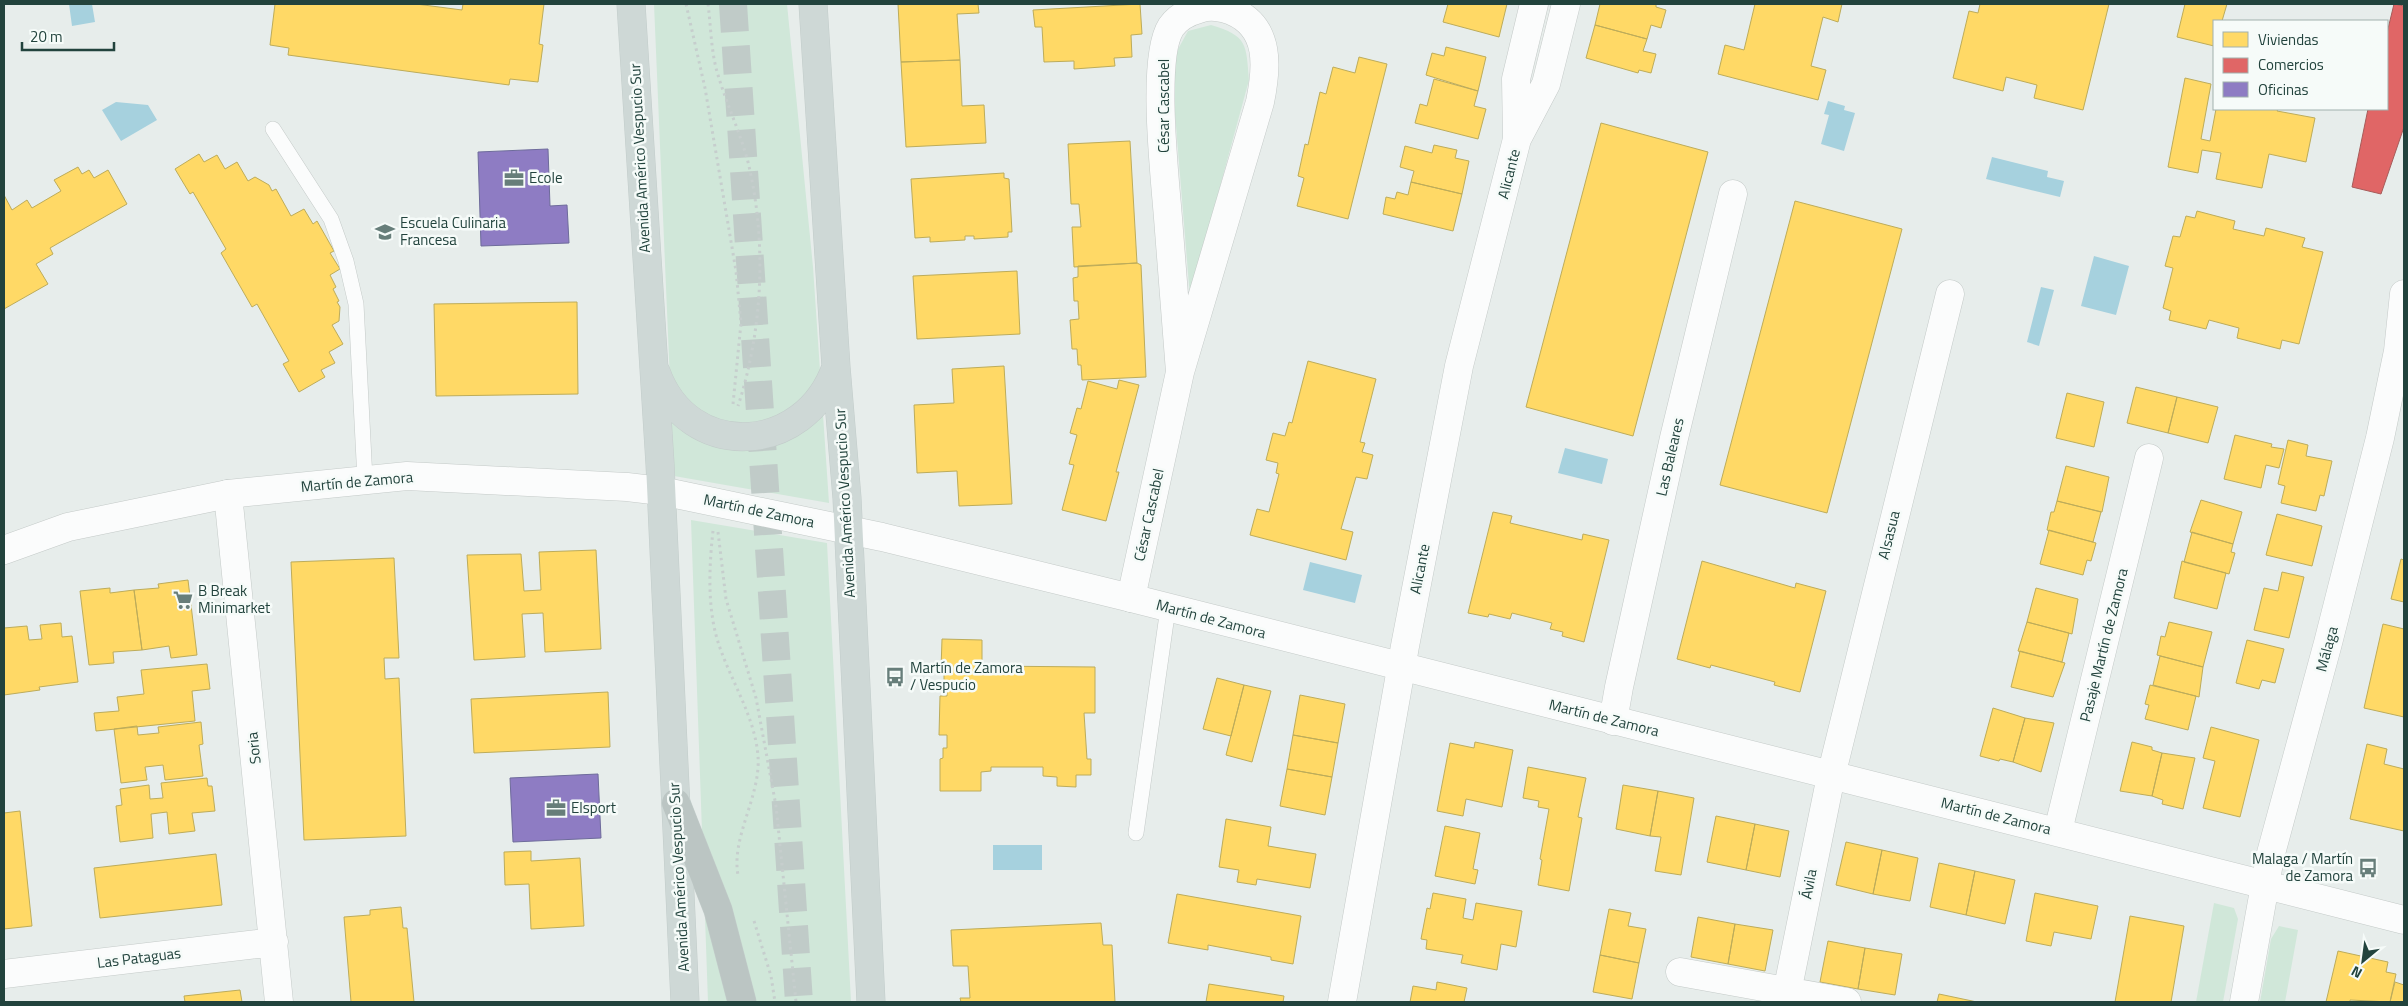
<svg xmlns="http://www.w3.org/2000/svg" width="2408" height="1006" viewBox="0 0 2408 1006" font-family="'Titillium Web',sans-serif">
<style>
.green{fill:#d0e7d9}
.water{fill:#a6d1de}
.homes{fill:#ffd966;stroke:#bdac5a}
.shops{fill:#e06666;stroke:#a75c5a}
.offices{fill:#8e7cc3;stroke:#6e6b9b}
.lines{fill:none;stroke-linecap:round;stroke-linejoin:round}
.motorway-tunnel{stroke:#c0cbc8;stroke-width:28;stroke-dasharray:28 14;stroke-linecap:butt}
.service-casing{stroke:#c4cac8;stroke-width:16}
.minor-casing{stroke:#c4cac8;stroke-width:29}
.tertiary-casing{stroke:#c4cac8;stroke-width:29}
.primary-casing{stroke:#c2ccca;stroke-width:29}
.motorway-casing{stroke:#c2ccca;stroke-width:29}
.path{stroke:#c6cecd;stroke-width:3;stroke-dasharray:2.5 4;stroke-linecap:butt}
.service{stroke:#fbfcfc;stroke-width:15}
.minor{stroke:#fbfcfc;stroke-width:28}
.tertiary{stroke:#fbfcfc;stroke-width:28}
.primary{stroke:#ced8d6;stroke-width:28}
.motorway{stroke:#bbc5c3;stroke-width:28}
.labels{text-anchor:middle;stroke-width:5;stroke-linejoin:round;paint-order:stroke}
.street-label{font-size:15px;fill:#22433d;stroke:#f6fbf9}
.poi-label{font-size:15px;fill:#22433d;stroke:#f6fbf9;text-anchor:start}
</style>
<rect width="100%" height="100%" fill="#e7edeb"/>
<!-- green -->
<path class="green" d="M654,4h133l26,263 16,236 -155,-27z
M1211,25c37,11 35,19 38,55l-59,217 -18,-220 5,-26 11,-20z
M691,520l136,23 24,459h-143z
M2214,903l20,5 4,11 -15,83h-27z
M2279,926l19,4 -13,72h-25l11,-63z"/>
<!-- water -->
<path class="water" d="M69,4h23l3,18 -23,4z
M1828,101l17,5 -1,4 11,3 -11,38 -23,-7 8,-29 -5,-1z
M116,102l32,3 9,15 -36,21 -19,-31z
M1992,157l56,14 -1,6 17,4 -4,16 -74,-18z
M2094,256l35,10 -13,49 -35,-9z
M2041,287l13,3 -15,56 -12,-4z
M1565,448l43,11 -6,25 -44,-11z
M1310,562l52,13 -7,28 -52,-13z
M993,845h49v25h-49z"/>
<!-- homes -->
<path class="homes" d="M275,4h141l46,6 1,-6h81l-5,40 4,1 -5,37 -28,-3 -1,6 -221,-30 1,-7 -19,-3z
M898,4h80l1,9 -22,1 3,46 -59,2z
M1140,4l2,30 -11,1 1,22 -18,1 1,8 -41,3v-8l-30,1 -2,-35h-7l-2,-17z
M1448,4h59l-8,33 -56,-15z
M1600,4h56v3l10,3 -5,18 -10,-3 -4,14 -52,-14z
M1755,4h87l-4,18 -15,-5 -12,49 15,4 -8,30 -100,-26 7,-29 19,5z
M1980,4h129l-26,106 -49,-12 3,-13 -31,-8 -3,14 -50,-13 16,-67 9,2z
M2185,4h42l-5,17h-8v25l-37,-9z
M1595,25l52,14 -4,12 13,3 -5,19 -12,-3 -1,3 -52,-15z
M1446,47l40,10 -8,34 -52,-16 6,-22 12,3z
M1359,57l28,7 -39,155 -51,-13 7,-28 -6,-2 7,-32 3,1 12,-53 6,2 7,-27 22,6z
M960,60l2,46 22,-1 2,38 -80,4 -5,-85z
M2185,78l26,6 -10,55 9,2 6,-32h62l-1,2 38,7 -9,44 -37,-8 -7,34 -46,-9 5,-26 -19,-3 -4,23 -30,-6z
M1434,79l44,12 -4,15 12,3 -8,30 -63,-16 5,-19 7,2z
M1601,123l107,29 -75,284 -107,-29z
M1130,141l7,122 -63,4 -2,-40h9l-2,-23h-8l-3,-60z
M1434,145l23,5 -2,8 14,3 -7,33 -51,-12 3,-11 -14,-4 5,-21 27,7z
M199,154l5,8 13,-7 8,14 12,-7 11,19 7,-4 14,8 3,6 4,-2 15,27 13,-7 9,15 4,-3 17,30 -4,2 10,16 -10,6 6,12 -3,2 6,12 -2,1 3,5 -1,14 -7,4 11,19 -14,8 6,11 -14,7 4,7 -26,15 -16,-28 6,-3 -32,-57 -5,3 -31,-54 5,-4 -33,-57 -3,2 -15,-25z
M78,167l4,7 7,-4 5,8 14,-8 19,34 -77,44 3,6 -17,10 12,20 -44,25v-114l8,15 15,-10 5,8 29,-17 -7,-11z
M1004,173v5l5,1 3,53h-4v5l-34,2v-3h-9v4l-35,2v-5l-15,1 -4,-59z
M1411,182l51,12 -9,37 -70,-17 3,-17 9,2 2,-7 11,3z
M1795,201l107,28 -75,284 -107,-28z
M2197,211l38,10 -2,8 31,7 2,-8 39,10 -3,9 21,5 -24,92 -17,-4 -2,9 -43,-11 2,-10 -30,-8 -3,9 -37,-9 2,-9 -8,-3 10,-40 -8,-2 8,-30 7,1 6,-21 9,2z
M1137,263l4,2 5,112 -64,3 -1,-15h-3l-1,-16h-5l-2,-29 9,-1 -1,-18h-4l-1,-23 5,-1v-11z
M1017,271l3,63 -103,5 -4,-63z
M577,302l1,92 -142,2 -2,-92z
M1308,361l68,18 -16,63 5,1 -3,9 11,3 -6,24 -11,-2 -15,52 12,3 -7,28 -96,-25 7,-26 12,3 10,-38 -3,-1 2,-10 -12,-3 7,-27 12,3 4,-14 3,1z
M1004,366l8,138 -53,2 -2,-35 -40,2 -3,-68 40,-2 -2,-34z
M1119,380l20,5 -23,87h3l-13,49 -44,-11 12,-45 -5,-1 8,-29 -7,-2 7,-25 4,1 7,-28 29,8z
M2136,387l41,10 -9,36 -41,-10z
M2067,393l37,9 -10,45 -38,-9z
M2177,397l41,10 -10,36 -40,-10z
M2235,435l37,9 -1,3 13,2 -5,19 -13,-3 -5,23 -37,-9z
M2288,440l20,5 -2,11 26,5 -8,35 -4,-1 -4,16 -35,-8 4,-17 -7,-2z
M2066,466l43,11 -7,35 -45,-11z
M2201,500l41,12 -9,32 -43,-12z
M2057,501l44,11 -8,30 -46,-12 4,-18h3z
M1493,512l19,4 -2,7 72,17 1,-6 26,6 -25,102 -22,-6 1,-4 -13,-3 2,-6 -40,-10 -2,6 -21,-5 -1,3 -20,-4z
M2277,514l45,12 -10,40 -46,-11z
M2049,530l47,13 -5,18 -4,-1 -4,15 -43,-11z
M2192,532l41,12 -2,8 4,1 -6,21 -45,-12z
M596,550l5,99 -56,3 -2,-39 -21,1 3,43 -51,3 -7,-105 54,-1 3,37 17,-1 -2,-38z
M394,558l5,100h-15l1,21 14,-1 7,158 -102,4 -13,-278z
M2401,559l3,1v42l-13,-3z
M1702,561l93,27 1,-5 30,8 -26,101 -26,-7 1,-3 -64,-17 -1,3 -33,-9z
M2182,561l44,12 -9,36 -43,-11z
M2282,572l22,5 -15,61 -35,-8 10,-42 14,3z
M188,580l9,75 -26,3 -2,-12 -27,4 -8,-60 25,-2 -1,-4z
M110,588v5l24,-3 8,60 -29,2 1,11 -25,2 -9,-74z
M2036,588l42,11 -6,35 -45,-12z
M2027,622l42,11 -7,29 -44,-11z
M2169,622l43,10 -9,35 -46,-12 4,-19 4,1z
M61,623l1,14 10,-1 6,46 -39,5 1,3 -36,5v-67l23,-2 2,14 13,-1 -2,-14z
M2383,624l21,5v88l-40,-9z
M942,639l40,1v26l113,1v46h-11l3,46h4v16h-15v12l-19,-1v-9l-14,-1v-9h-52v4l-10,1v19h-41v-32l3,-1v-10h4v-13h-8l1,-39h7v-10h-3v-17h-3z
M2247,640l37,9 -9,34 -13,-3 -3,9 -23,-6z
M2020,651l45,12 -12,34 -42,-10z
M2160,656l43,11 -4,30 -46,-12z
M207,664l3,25 -18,2 3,30 -99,10 -2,-18 25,-2 -2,-14 27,-3 -3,-24z
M1217,678l27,7 -13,51 -28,-7z
M1244,685l27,6 -19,71 -26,-7z
M2150,685l46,11 -8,34 -43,-11 4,-14 -4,-1z
M608,692l2,55 -136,6 -3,-54z
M1300,695l45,9 -7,39 -45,-8z
M1993,708l32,10 -12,44 -13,-3 -1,2 -19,-5z
M2025,718l29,5 -13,49 -28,-10z
M201,722l2,22 -4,1 4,31 -38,4 -2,-15 -18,2 2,13 -26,3 -7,-54 23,-3 1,9 21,-2 -1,-6z
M2211,727l48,13 -19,77 -37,-9 12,-47 -12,-3z
M1293,735l45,8 -6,34 -45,-8z
M1475,742l38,8 -11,57 -36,-8 -3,17 -26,-5 13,-68 24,5z
M2132,742l20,5v3l10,3 -10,43 -32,-5z
M2367,744l20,5 -3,15 20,5v62l-54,-12z
M2162,753l33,5 -12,51 -21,-5 1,-4 -11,-4z
M1528,767l58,11 -8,39 4,1 -13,73 -31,-6 4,-25 -2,-1 9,-50 -11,-2 1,-6 -16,-3z
M1287,769l45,8 -7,38 -45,-9z
M207,778l1,8h4l3,25 -23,2 3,18 -26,3 -2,-22 -16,2 2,24 -33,4 -4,-36 6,-1 -2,-16 29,-4 1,14 13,-1 -2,-15z
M1623,785l35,6 -8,45 -34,-7z
M1658,791l36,7 -13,77 -26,-4 6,-34 -11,-1z
M20,811l12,115 -28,3v-116z
M1716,816l39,8 -9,46 -39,-8z
M1226,819l45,8 -3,19 48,8 -6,34 -53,-9 -1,6 -19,-3 2,-12 -20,-3z
M1755,824l34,7 -9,46 -34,-7z
M1445,826l35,7 -7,36 5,1 -3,14 -40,-8z
M1846,842l36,8 -9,44 -37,-9z
M1882,850l36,8 -8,43 -37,-7z
M531,851v10l49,-3 4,68 -53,3 -2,-45 -24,1 -1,-33z
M216,854l6,51 -122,13 -6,-50z
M1939,863l36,8 -9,44 -36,-8z
M1975,871l40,9 -10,44 -39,-9z
M1433,893l33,6 -3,19 10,2 3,-17 46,8 -6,36 -15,-3 -4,26 -36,-7 2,-8 -37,-6 1,-9 -6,-1 6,-31 3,1z
M2035,893l63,13 -7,33 -37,-7 -3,14 -25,-5z
M1177,894l124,22 -8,48 -22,-4v-3l-63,-12v5l-40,-7z
M401,907l2,21h4l7,74h-63l-7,-85 26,-2v-5z
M1609,909l22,4 -3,13 18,3 -7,34 -39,-8z
M2130,916l54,10 -13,76h-56z
M1698,917l37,7 -7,40 -37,-7z
M1101,923l2,22h9l3,57h-154l-1,-4h10l-2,-32h-15l-2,-36z
M1735,924l38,6 -8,41 -37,-7z
M1828,941l37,7 -7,41 -38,-7z
M1865,948l37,6 -7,41 -37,-6z
M2338,951l50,11 -2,10 10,2 -6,28 -40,-2v2h-24z
M1600,955l39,8 -7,36 -39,-7z
M1437,982l30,6 -3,14h-54l3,-16 23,4z
M2395,982l9,3v17h-14z
M1209,984l75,12 -1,6h-77z
M240,990l2,12h-57l-1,-6z
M1939,994l38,8h-40z"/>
<!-- shops -->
<path class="shops" d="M2394,4l10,2v121l-23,67 -29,-7 16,-78h19v-76z"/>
<!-- offices -->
<path class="offices" d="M548,149l2,57 17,-1 2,38 -88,3 -3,-94z
M598,774l3,64 -88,4 -3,-64z"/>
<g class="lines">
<!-- motorway-tunnel -->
<path class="motorway-tunnel" d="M733,4l66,998"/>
<defs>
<path id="service" d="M273,129l58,90 15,42 10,43 9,176
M1136,833l32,-225"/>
<path id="minor" d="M1517,137l-1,-58 18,-75
M228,494l51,508
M1131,598l49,-226 80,-270c7,-34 11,-75 -28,-91 -9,-4 -23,-6 -33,-2 -11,3 -21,8 -28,18 -20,31 -6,151 -3,191 4,51 8,103 12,154
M1613,721l6,-34 55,-249 59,-244
M2058,831l91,-373
M1680,972l167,30
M4,974l270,-32
M1342,1002l63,-356 54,-280 58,-227 29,-55 20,-80
M1785,1002l46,-226 119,-482"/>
<path id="tertiary" d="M4,550l64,-23 160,-33 179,-18 220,11 34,4 221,46 249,61 1273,322
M2244,1002l26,-145 58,-214 52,-205 18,-87 6,-57"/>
<path id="primary" d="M631,4l29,460 25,538
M813,4l23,363 11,131 24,504
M656,372c32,90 149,84 180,-5"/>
<path id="motorway" d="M676,803l42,107 24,92"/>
</defs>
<!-- service casing -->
<use href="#service" class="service-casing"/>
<!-- minor casing -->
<use href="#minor" class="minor-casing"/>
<!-- tertiary casing -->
<use href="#tertiary" class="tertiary-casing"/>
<!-- primary casing -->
<use href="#primary" class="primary-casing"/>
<!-- motorway casing -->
<use href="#motorway" class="motorway-casing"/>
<!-- path -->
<path class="path" d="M686,4l19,84 31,183 5,52 -8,81
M708,4c3,23 3,49 10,71 9,30 22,57 30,87 19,79 15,167 -10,244
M713,531c-4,36 -6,79 6,114 12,36 36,72 39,111 3,40 -27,81 -20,119
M718,532l8,67 30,99 20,108 20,196
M754,921l17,55 4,26"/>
<!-- service -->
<use href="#service" class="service"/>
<!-- minor -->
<use href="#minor" class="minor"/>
<!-- tertiary -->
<use href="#tertiary" class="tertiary"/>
<!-- primary -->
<use href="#primary" class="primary"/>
<!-- motorway -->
<use href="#motorway" class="motorway"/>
</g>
<!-- icons -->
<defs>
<symbol id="office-bare" viewBox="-9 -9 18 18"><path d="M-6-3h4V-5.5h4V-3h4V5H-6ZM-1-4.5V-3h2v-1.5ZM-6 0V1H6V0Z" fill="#677e7a" stroke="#f6fbf9" stroke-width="2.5" paint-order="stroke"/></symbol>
<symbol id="university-bare" viewBox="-9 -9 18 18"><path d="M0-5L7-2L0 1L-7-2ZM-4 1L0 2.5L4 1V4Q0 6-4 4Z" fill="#677e7a" stroke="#f6fbf9" stroke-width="2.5" paint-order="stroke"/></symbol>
<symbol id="supermarket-bare" viewBox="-9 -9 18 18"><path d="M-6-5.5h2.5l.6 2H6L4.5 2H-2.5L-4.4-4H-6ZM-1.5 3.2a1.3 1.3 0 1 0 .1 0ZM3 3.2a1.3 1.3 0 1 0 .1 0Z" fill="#677e7a" stroke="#f6fbf9" stroke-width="2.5" paint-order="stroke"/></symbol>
<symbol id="bus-bare" viewBox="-9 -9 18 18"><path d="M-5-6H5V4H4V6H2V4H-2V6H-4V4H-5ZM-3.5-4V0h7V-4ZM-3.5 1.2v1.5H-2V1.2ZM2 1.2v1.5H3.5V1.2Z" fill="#677e7a" stroke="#f6fbf9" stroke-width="2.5" paint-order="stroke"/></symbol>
</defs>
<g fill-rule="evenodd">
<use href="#office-bare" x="500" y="164" width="28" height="28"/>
<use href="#university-bare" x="371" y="218" width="28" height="28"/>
<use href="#supermarket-bare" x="169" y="586" width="28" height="28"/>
<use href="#bus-bare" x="881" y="663" width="28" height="28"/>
<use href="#office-bare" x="542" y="794" width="28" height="28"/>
<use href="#bus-bare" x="2354" y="854" width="28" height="28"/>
</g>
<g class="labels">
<!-- street labels -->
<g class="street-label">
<text transform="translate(1164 106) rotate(-90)" y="5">César Cascabel</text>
<text transform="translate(640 158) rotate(-93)" y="5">Avenida Américo Vespucio Sur</text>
<text transform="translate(1509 174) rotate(-76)" y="5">Alicante</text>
<text transform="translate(1670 457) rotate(-77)" y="5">Las Baleares</text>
<text transform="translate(357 482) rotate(-5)" y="5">Martín de Zamora</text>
<text transform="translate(845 503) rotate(-93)" y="5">Avenida Américo Vespucio Sur</text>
<text transform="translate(759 511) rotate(12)" y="5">Martín de Zamora</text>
<text transform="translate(1149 515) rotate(-78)" y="5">César Cascabel</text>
<text transform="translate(1889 535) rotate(-76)" y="5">Alsasua</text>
<text transform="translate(1420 569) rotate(-79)" y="5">Alicante</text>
<text transform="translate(1211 619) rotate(15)" y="5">Martín de Zamora</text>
<text transform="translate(2104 645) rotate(-76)" y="5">Pasaje Martín de Zamora</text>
<text transform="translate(2327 649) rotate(-75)" y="5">Málaga</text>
<text transform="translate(1604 718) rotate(14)" y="5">Martín de Zamora</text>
<text transform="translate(254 748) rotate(-96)" y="5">Soria</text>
<text transform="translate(1996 816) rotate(14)" y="5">Martín de Zamora</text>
<text transform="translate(679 877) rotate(-93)" y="5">Avenida Américo Vespucio Sur</text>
<text transform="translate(1809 884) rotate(-79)" y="5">Ávila</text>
<text transform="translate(139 958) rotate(-7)" y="5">Las Pataguas</text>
</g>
<!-- poi labels -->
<g class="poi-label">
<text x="529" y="183">Ecole</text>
<text x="400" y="228">Escuela Culinaria<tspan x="400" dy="17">Francesa</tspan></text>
<text x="198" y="596">B Break<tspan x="198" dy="17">Minimarket</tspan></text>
<text x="910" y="673">Martín de Zamora<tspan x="910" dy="17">/ Vespucio</tspan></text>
<text x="571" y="813">Elsport</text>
<text x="2353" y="864" text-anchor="end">Malaga / Martín<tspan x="2353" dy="17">de Zamora</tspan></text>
</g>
</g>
<!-- border -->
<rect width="2408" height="1006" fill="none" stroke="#22433d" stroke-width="10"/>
<!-- legend -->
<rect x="2213" y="20" width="175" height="90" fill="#f6fbf9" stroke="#a1b1ae"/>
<rect x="2223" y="32" width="25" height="15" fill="#ffd966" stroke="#a1b1ae"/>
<text x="2258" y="45" font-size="15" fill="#22433d">Viviendas</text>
<rect x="2223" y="58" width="25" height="15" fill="#e06666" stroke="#a1b1ae"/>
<text x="2258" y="70" font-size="15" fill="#22433d">Comercios</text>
<rect x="2223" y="82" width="25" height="15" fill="#8e7cc3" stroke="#a1b1ae"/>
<text x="2258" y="95" font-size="15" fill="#22433d">Oficinas</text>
<!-- north arrow -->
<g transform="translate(2363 961) rotate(209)" stroke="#f6fbf9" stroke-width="4" paint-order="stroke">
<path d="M0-4L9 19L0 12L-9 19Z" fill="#22433d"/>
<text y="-8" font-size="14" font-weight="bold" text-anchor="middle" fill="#22433d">N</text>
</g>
<!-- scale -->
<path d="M22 42v8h92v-8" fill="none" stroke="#22433d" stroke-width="2.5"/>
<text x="30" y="42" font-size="15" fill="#22433d" stroke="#f6fbf9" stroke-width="4" paint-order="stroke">20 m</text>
</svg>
